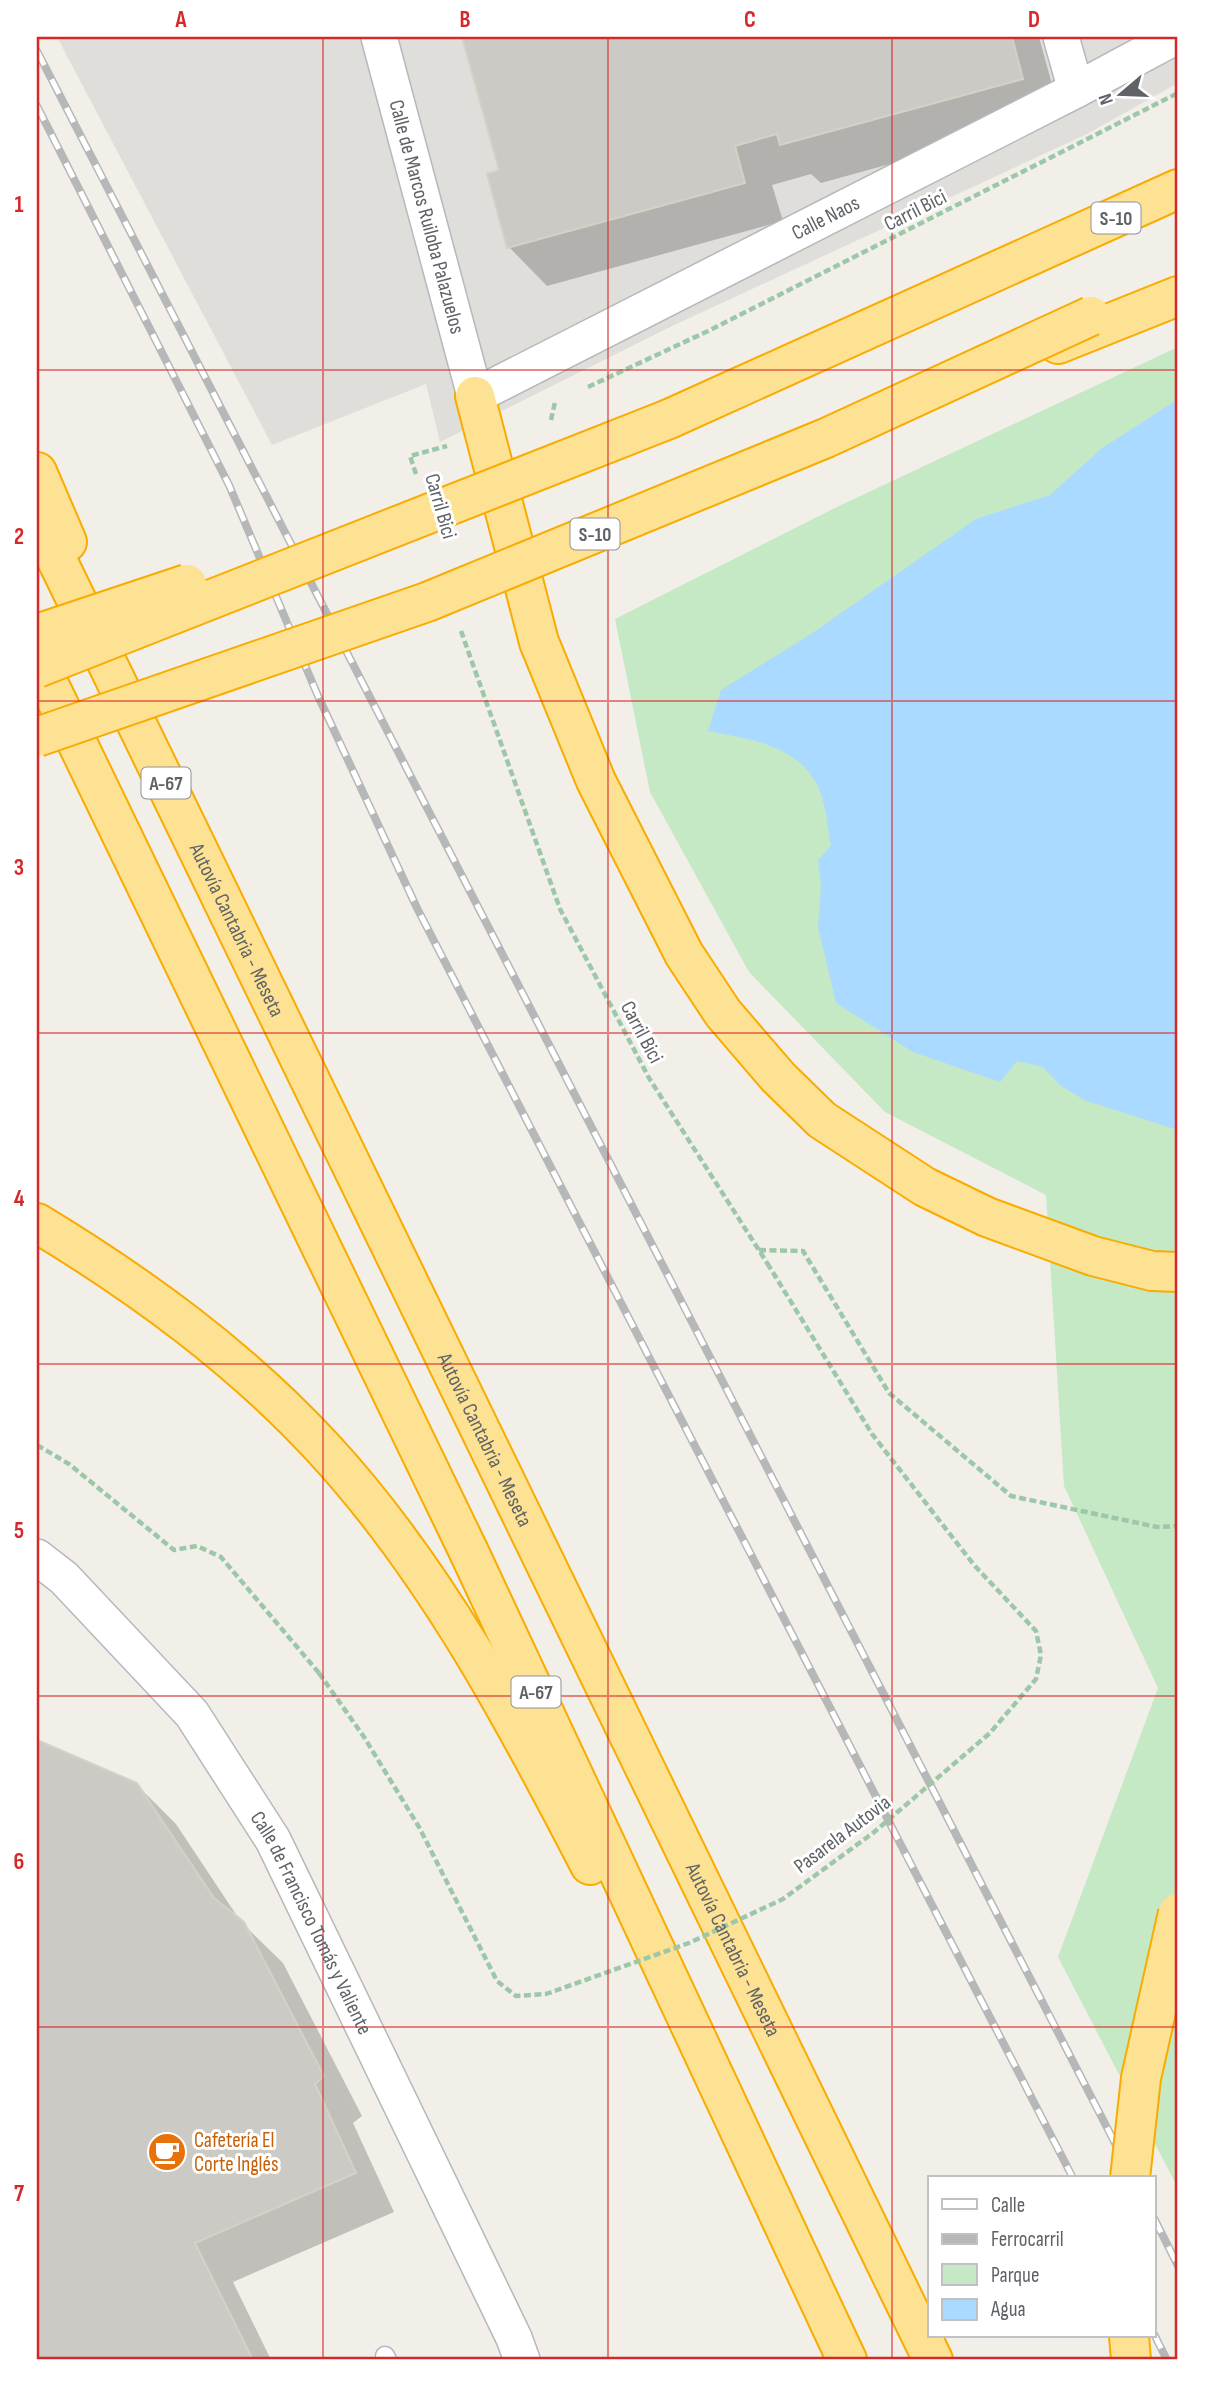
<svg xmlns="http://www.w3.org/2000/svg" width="1215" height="2397" viewBox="0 0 1215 2397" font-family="'Sofia Sans Condensed',sans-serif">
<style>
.industrial{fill:#e0deda}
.green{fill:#c5e8c5}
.water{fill:#aadaff}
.shadow{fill:#0003}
.building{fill:#cccac5;stroke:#d6d1c6;stroke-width:2}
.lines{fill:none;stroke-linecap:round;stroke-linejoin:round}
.service-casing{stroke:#b5b8bc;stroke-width:21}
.minor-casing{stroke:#b5b8bc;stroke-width:38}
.motorway-casing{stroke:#f9ab00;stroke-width:42}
.path{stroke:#9cc7a9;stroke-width:4.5;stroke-dasharray:7 3.5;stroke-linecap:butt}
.service{stroke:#fff;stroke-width:18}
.minor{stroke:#fff;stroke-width:35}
.motorway{stroke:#fde293;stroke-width:38}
.rail-casing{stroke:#b6b7b8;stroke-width:8}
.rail{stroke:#fff;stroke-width:5;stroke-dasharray:16;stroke-linecap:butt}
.motorway-bridge-casing{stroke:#f9ab00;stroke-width:42;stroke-linecap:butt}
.path-bridge{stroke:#9cc7a9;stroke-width:4.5;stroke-dasharray:7 3.5;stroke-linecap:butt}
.motorway-bridge{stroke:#fde293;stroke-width:38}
.grid{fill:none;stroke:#d62828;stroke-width:2;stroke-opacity:0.55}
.labels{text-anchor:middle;stroke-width:6;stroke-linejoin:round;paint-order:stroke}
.shield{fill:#fff;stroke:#8f9295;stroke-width:2}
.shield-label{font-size:19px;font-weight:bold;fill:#5f6368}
.street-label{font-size:21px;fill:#5f6368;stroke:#fff}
.food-label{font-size:21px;fill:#c56008;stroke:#fff;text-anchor:start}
.neatline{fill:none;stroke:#d62828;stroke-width:2.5}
.grid-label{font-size:23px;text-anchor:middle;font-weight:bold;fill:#d62828}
</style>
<rect width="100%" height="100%" fill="#f1efe8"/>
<!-- industrial -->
<path class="industrial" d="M57,37h1121v46l-91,51 -419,194 -228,114 -14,-58 -154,61z"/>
<!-- green -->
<path class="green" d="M1178,347v1841l-120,-231 100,-269 -94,-202 -18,-291 -161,-83 -136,-140 -99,-180 -35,-173 224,-113z"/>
<!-- water -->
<path class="water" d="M1178,399v731l-94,-30 -24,-15 -17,-18 -26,-6 -17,21 -87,-30 -77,-49 -18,-76 3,-42 -3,-24 13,-16c-4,-20 -5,-46 -16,-64 -23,-38 -68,-42 -107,-50l13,-41 87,-54 168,-117 74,-24 51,-46z"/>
<!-- shadow -->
<path class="shadow" d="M464,37h575l22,80 -240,66 -10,-9 -39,11 11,36 -236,65 -38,-39 -8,-76z
M37,1741l99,43 40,40 65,98 42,41 79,153 -9,7 41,89 -161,70 38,78h-234z"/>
<!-- building -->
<path class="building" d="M462,37h550l11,42 -243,66 -3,-11 -42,12 10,37 -238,65 -20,-74 12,-4z
M37,1740l100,43 77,115 30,24 80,154 -9,8 41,89 -161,70 58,117h-216z"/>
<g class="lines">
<defs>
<path id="service" d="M385,2356l2,4"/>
<g id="minor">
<path id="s1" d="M379,37l96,359 601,-306 99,-53"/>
<path d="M1061,37l15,53"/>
<path id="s2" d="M37,1557l27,21 128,136 81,126 241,498 8,22"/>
</g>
<g id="motorway">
<path d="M1058,344l120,-48"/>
<path d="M475,396l64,246 57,139 88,173 39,59 55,64 44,43 103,67 62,30 106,39 59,15 26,1"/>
<path d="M669,419l509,-230"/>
<path d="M37,472l30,70"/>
<path id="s3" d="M37,519l896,1841"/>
<path d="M37,660l431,890 379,810"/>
<path d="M37,1223c104,63 203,135 286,225 112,121 192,272 267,417"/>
<path d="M1129,2336l2,24"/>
</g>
</defs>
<!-- service casing -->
<use href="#service" class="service-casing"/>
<!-- minor casing -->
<use href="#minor" class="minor-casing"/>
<!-- motorway casing -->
<use href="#motorway" class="motorway-casing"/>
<!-- path -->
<path class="path" d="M588,387l120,-56 470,-238
M551,420l4,-18
M416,474l-6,-18 37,-10
M461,631l99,278 89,169 120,188
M759,1250l44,1 86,142 122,103 146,31 21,-1
M37,1445l32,19 105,86 23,-4 24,11 98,116"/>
<!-- service -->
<use href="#service" class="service"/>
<!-- minor -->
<use href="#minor" class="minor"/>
<!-- motorway -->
<use href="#motorway" class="motorway"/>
<defs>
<path id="rail" d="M37,51l1096,2127
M37,106l192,379 89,211 99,212 656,1270
M1154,2218l24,48
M1154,2334l13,26"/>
</defs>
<!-- rail casing -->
<use href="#rail" class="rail-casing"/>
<!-- rail -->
<use href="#rail" class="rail"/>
<defs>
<path id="motorway-bridge" d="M37,634l150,-50
M37,668l632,-249
M37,737l390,-135 399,-164 265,-122
M1130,2178l11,-100 37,-165"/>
</defs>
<!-- motorway-bridge casing -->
<use href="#motorway-bridge" class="motorway-bridge-casing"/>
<!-- path-bridge -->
<path class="path-bridge" d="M319,1673l45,64 55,90 78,154 19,15 30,-2 143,-51 94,-44 90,-66 117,-100 46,-54 5,-24 -5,-24 -62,-66 -102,-131 -103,-168"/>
<!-- motorway-bridge -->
<use href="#motorway-bridge" class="motorway-bridge"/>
</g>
<!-- grid -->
<path class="grid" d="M323,37v2323M608,37v2323M892,37v2323M37,370h1141M37,701h1141M37,1033h1141M37,1364h1141M37,1696h1141M37,2027h1141"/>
<!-- icons -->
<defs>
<symbol id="cafe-disc" viewBox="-11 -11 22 22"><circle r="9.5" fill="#e8710a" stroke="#fff"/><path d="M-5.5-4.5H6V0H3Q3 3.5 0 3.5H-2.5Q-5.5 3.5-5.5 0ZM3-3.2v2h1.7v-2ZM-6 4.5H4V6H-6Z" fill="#fff"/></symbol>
</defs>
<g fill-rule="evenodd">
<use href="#cafe-disc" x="145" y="2130" width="44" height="44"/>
</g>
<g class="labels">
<!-- shield labels -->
<g class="shield">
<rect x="1091.5" y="202.5" width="49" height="31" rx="5"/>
<rect x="570.5" y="518.5" width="49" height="31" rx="5"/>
<rect x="141.5" y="767.5" width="49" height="31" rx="5"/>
<rect x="511.5" y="1676.5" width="49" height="31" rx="5"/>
</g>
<g class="shield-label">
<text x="1116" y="225">S-10</text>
<text x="595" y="541">S-10</text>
<text x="166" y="790">A-67</text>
<text x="536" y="1699">A-67</text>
</g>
<!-- street labels -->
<g class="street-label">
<text transform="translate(915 210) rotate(-27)" y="7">Carril Bici</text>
<text dy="7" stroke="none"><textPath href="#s1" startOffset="186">Calle de Marcos Ruiloba Palazuelos</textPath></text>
<text dy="7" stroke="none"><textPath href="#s1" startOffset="765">Calle Naos</textPath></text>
<text transform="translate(441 506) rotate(74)" y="7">Carril Bici</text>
<text dy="7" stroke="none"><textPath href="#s3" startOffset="457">Autovía Cantabria - Meseta</textPath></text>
<text transform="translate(642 1032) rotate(62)" y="7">Carril Bici</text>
<text dy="7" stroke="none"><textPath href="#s3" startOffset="1024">Autovía Cantabria - Meseta</textPath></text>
<text transform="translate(842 1834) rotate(-37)" y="7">Pasarela Autovia</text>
<text dy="7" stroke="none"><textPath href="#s2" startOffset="462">Calle de Francisco Tomás y Valiente</textPath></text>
<text dy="7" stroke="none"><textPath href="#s3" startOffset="1591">Autovía Cantabria - Meseta</textPath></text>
</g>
<!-- food labels -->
<g class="food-label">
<text x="194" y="2147">Cafetería El<tspan x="194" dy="24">Corte Inglés</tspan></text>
</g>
</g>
<!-- border -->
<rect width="1215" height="2397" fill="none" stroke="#ffffff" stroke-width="77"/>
<!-- legend -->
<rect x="928" y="2176" width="228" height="161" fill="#ffffff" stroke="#bfc1c3" stroke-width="2"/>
<rect x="942" y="2199" width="35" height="10" fill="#ffffff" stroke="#bfc1c3" stroke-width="2"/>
<text x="991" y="2212" font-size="21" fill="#5f6368">Calle</text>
<rect x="942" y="2234" width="35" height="10" fill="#b6b7b8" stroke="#bfc1c3" stroke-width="2"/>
<text x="991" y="2246" font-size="21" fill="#5f6368">Ferrocarril</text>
<rect x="942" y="2264" width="35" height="21" fill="#c5e8c5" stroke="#bfc1c3" stroke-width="2"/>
<text x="991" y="2282" font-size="21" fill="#5f6368">Parque</text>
<rect x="942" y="2299" width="35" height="21" fill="#aadaff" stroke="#bfc1c3" stroke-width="2"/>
<text x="991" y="2316" font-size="21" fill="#5f6368">Agua</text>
<!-- north arrow -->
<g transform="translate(1121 94) rotate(251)" stroke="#ffffff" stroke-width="5" paint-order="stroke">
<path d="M0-5L12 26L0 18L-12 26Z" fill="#5f6368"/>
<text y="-10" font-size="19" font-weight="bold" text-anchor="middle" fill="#5f6368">N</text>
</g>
<rect x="38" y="38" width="1138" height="2320" class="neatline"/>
<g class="grid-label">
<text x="181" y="27">A</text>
<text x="465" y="27">B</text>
<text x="750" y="27">C</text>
<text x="1034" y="27">D</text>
<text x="19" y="212">1</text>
<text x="19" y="544">2</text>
<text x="19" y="875">3</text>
<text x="19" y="1206">4</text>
<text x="19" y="1538">5</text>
<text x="19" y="1869">6</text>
<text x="19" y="2201">7</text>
</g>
</svg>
